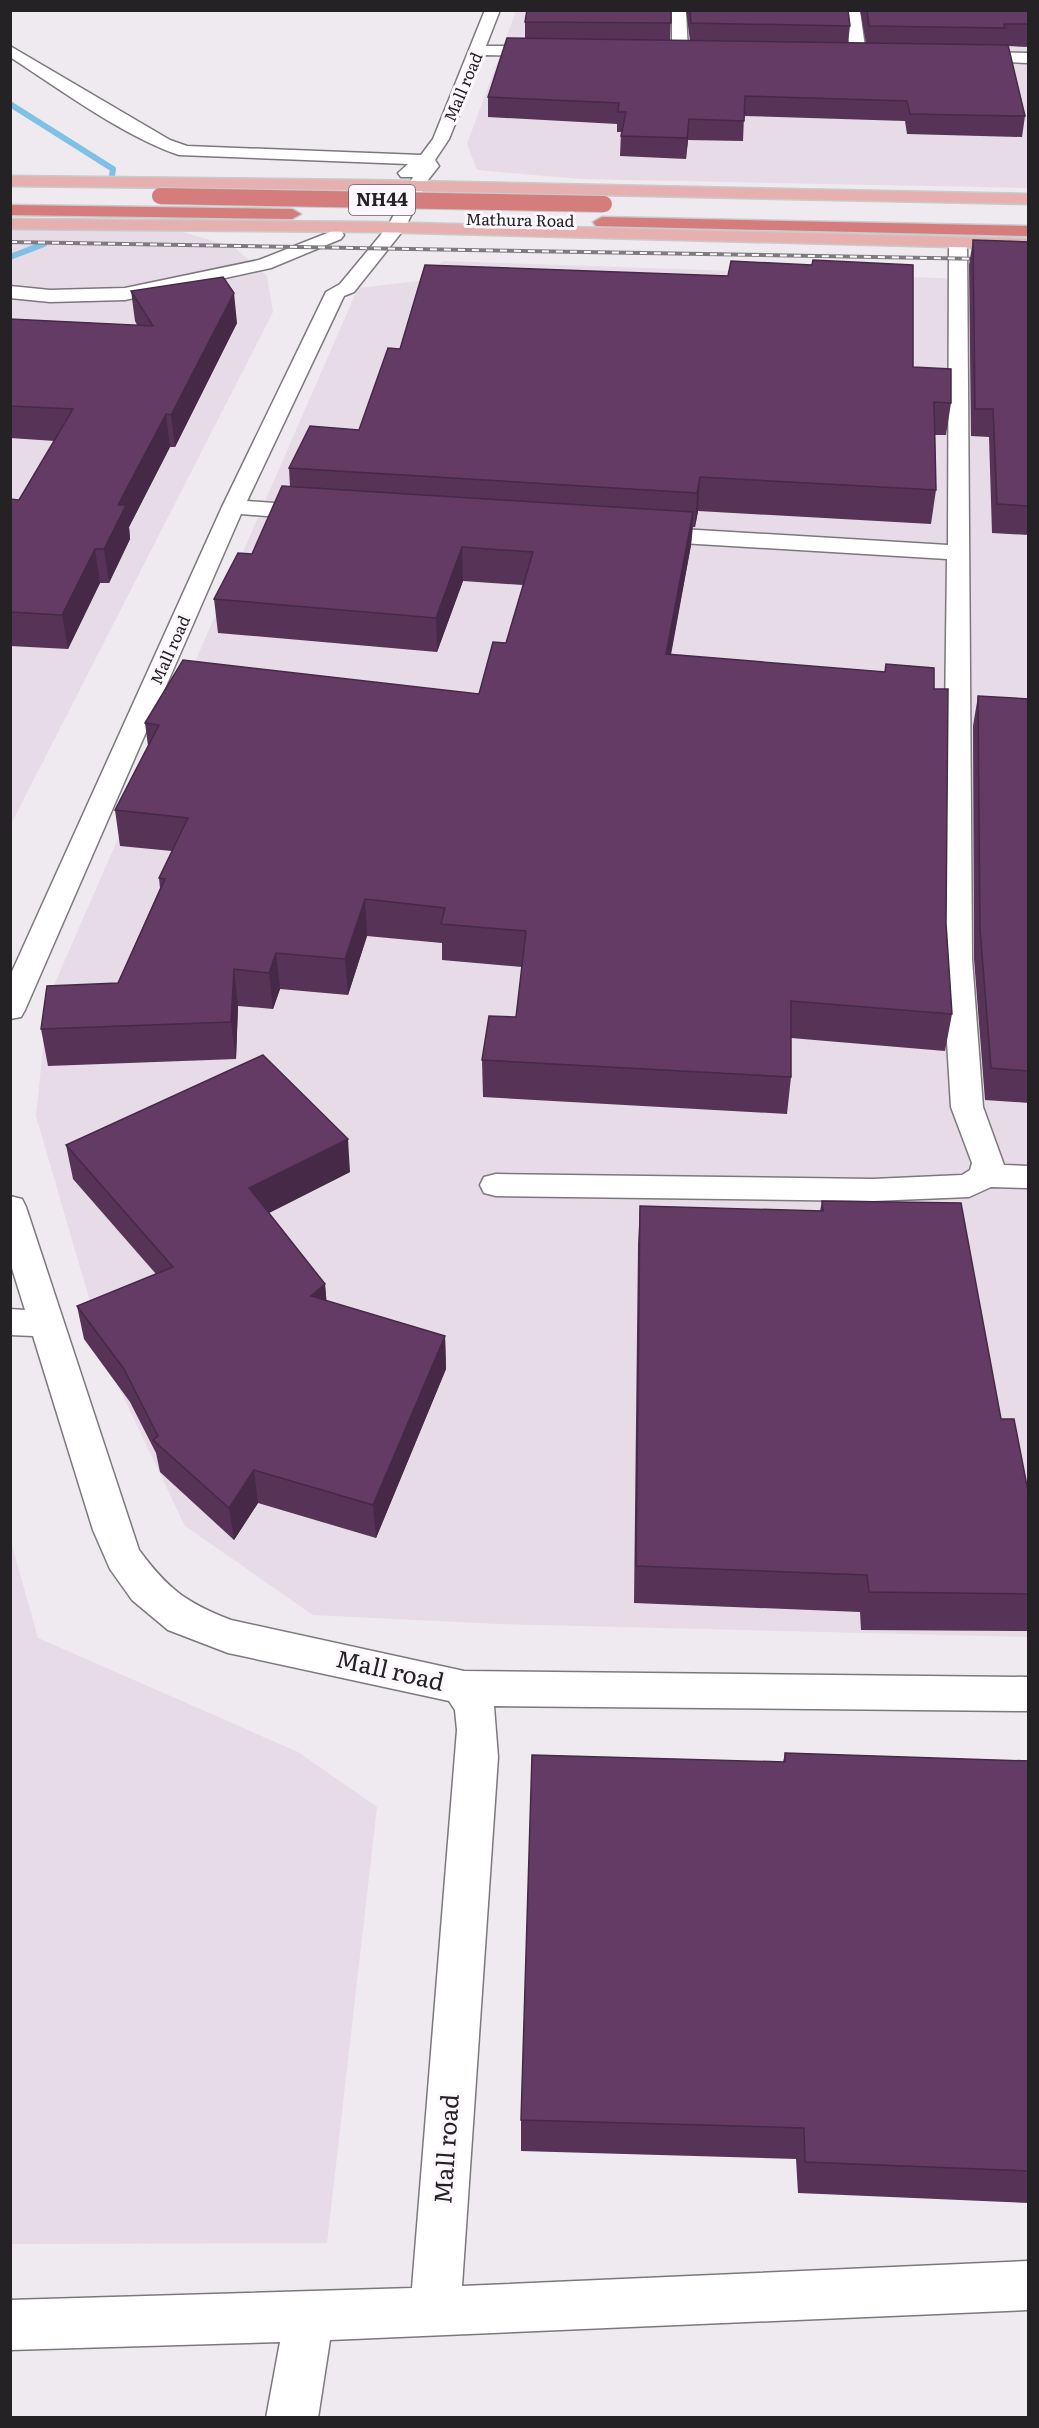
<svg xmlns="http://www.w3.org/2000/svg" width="1039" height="2428" viewBox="0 0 1039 2428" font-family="Literata,serif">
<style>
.built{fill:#e6dbe6}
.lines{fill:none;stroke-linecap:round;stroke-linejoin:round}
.stream{stroke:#80c0e5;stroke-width:6}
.minor-casing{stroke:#7d787d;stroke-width:3}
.major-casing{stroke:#cacaca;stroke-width:3}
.highway-casing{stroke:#cacaca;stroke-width:3}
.minor{fill:#fff;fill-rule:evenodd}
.major{fill:#e6b0b0;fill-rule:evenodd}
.highway{fill:#d57c7c;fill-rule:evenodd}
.rail-casing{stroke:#7e7b7e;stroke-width:4}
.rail{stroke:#fcf7fc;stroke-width:2;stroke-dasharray:7;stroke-linecap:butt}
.highway-bridge-casing{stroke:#cacaca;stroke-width:18;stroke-linecap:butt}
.highway-bridge{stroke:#d57c7c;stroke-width:16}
.wall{fill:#563357}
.shaded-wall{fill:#462947}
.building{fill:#643b65;stroke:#462947;stroke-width:1.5}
.labels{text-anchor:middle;stroke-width:6;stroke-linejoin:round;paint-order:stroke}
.far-street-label{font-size:16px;fill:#242224;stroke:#fcf7fc}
.shield{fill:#fcf7fc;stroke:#656265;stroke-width:1.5}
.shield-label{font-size:18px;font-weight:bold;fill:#242224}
.near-street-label{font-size:24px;fill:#242224;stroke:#fcf7fc}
</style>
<rect width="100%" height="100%" fill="#efeaef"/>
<!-- built -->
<path class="built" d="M516,11h512v177l-448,-9 -103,-9 -10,-26z
M11,223l151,3 72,21 33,29 6,36 -262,512z
M442,261l586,20v1356l-529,-13 -186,-9 -128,-89 -76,-159 -73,-251 12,-117 310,-711 70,-8z
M11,1542l27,96 260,114 79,55 -50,436 -316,1z"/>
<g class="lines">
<!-- stream -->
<path class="stream" d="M10,104l103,65 -1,7
M10,257l34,-13"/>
<defs>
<path id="minor" d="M485,10h15l-14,36h63l8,5 -8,5 -66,-1 -34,84 -14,21 4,6 -11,14 -23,48 -51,64 -10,4 -97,205 68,5 8,2 3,5 -3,5 -8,2 -74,-6 -216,496 -4,7 -11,2v-43l212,-469 104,-215 14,-8 48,-58 25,-49h-12l-3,-4 10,-9 -229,-9c-56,-19 -118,-65 -169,-98v-11l160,94 17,6 234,9 12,-16z
M672,10h14l2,43 -8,5 -8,-5z
M846,10h14l6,45 -3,3 -5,2 -8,-5z
M967,52l61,1v10l-66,-3 -3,-3z
M335,230l6,1 3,4 -3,4 -70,29 -146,32 -75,2 -40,-4v-12l40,4 75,-2 134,-28z
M958,237l9,5 5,717 11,148 21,58 24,1v22l-37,-1 -22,10 -96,4 -377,-5 -12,-3 -4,-8 4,-8 12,-3 377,5 89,-4 8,-5 2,-7 -21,-56 -9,-148 5,-400 -299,-18 -8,-2 -3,-5 3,-5 8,-2 300,18 1,-303z
M10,1196l12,3 4,8 113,343c29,39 46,52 92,70l233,51 564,6v34l-534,-5 4,51 -36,529 566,-25v49l-698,30 -12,78h-52l14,-76 -270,8v-50l402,-12 45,-558 -2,-20 -6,-9 -221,-48 -60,-23 -36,-30 -22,-31 -17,-39 -60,-194 -23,-1v-26l15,1 -15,-48z"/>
<path id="major" d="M10,176l353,4 665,14v10l-665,-14 -353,-4z
M10,219l363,3 655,17v10l-655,-17 -363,-3z"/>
<path id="highway" d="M10,205l282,4 9,5 -9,5 -282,-4z
M602,217l426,9v10l-432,-10 -3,-4z"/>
</defs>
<!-- minor casing -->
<use href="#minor" class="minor-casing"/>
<!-- major casing -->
<use href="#major" class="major-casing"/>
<!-- highway casing -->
<use href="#highway" class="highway-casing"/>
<!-- minor -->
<use href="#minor" class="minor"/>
<!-- major -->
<use href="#major" class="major"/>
<!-- highway -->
<use href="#highway" class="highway"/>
<defs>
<path id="rail" d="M10,242l977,17"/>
</defs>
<!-- rail casing -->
<use href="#rail" class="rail-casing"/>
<!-- rail -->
<use href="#rail" class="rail"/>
<defs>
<path id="highway-bridge" d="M160,196l444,8"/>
</defs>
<!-- highway-bridge casing -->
<use href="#highway-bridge" class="highway-bridge-casing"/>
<!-- highway-bridge -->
<use href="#highway-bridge" class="highway-bridge"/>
</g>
<!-- wall -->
<path class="wall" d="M671,10l-1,31h20l-4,-31h162l2,16 -2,17h18l-6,-33h169v37l-21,-1 17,70 -3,21 -115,-3 -2,-13 -161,-5 -1,25 -55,-1 -2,19 -66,-3 1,-24h-4v-8l-129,-7v-20l37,-58v-17z
M973,240l56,2v293l-37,-2 -3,-96 -18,-1 -2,-171z
M131,291l106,32 -62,124h-5l-41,80 1,12 -21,44h-9l-32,66 -58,-3v-147l9,1 36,-59 -45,-3v-119l127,6 -2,-4z
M913,367l38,36 -5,32h-11l1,55 -5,34 -233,-13 -3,16h-2l-2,18 -20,110 214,17 1,-8 48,25 12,234 6,91 -7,37 -154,-13v39l-4,37 -304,-17 -1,-37 34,-43 6,-50 -80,-7v-17l-75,-7 -19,59 -68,-6 -7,20 -35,-3 -2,53 -188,7 -7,-37 77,-46 42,-95 -1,-10 13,-27 -52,-5 -5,-36 33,-64 -3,-23 334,-29 27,-51 17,-58 -60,-4 -26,71 -219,-19 -4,-34 38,-45 38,-67 -1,-19 70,-38z
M978,696l51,3v404l-44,-3 -11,-141 -1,-233z
M66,1145l284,27 -81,41 56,71 1,17 119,35 1,33 -70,169 -118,-35 -24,37 -74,-68 -4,-19 -26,-51 -46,-63 -7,-33 79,-32 -83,-95z
M822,1201l179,218 28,77v135l-168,-1 -1,-18 -226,-9 4,-359 2,-38 180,5z
M785,1753l244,8v442l-231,-10 -2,-34 -275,-8v-31l262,-358z"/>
<!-- shaded-wall -->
<path class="shaded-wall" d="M689,119l-1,21 -2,19 1,-21z
M234,293l3,30 -62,124 -4,-32z
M166,414l4,33 -41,80 1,12 -21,44 -5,-34 14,-44z
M700,477l-2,34 -3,16 2,-34z
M693,512l-2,33 -27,144 2,-35z
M462,547l1,34 -26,71 -1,-34z
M95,549l5,34 -32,66 -6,-34z
M365,899l2,37 -19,59 -3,-36z
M276,953l4,36 -7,20 -4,-36z
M234,969l4,37 -2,53 -5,-37z
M348,1139l2,33 -97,49 -4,-33z
M325,1284l3,33 -17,-21z
M445,1336l1,33 -70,169 -3,-33z
M254,1470l4,33 -24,37 -5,-32z"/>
<!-- building -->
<path class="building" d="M527,10h144v13l-146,-1z
M690,10h158l2,16 -159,-3z
M867,10h162v14h-25l1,4 -136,-2z
M507,38l501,7 17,71 -115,-2 -3,-13 -162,-5 -1,25 -55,-2 -2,19 -66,-2 5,-24h-8l1,-9 -131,-6z
M973,240l56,2v264l-32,-2 -4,-95h-18z
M813,260l100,5v102l38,2v34l-17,-1 2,88 -236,-13 -3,16 -408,-25 21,-42 49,4 29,-82 12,1 25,-84 303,11 3,-15 81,4z
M223,277l11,16 -63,122 -5,-1 -48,91h8l-22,44h-9l-33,66 -52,-3v-113l9,1 54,-91 -63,-3v-87l143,7 -22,-35z
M282,486l411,26 -27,142 219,18 1,-8 48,4v21h14l-2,234 6,91 -161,-13v76l-309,-17 7,-44 27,1 10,-86 -85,-7 4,-16 -80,-9 -20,60 -69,-6 -7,20 -35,-4 -3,53 -190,7 6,-43 71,-3 47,-104 -6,-1 29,-60 -73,-8 44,-85 -14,-2 38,-63 296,34 14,-52 13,1 27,-91 -71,-5 -26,71 -222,-19 24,-46 14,1z
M978,696l51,3v372l-38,-3 -11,-140z
M263,1055l85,84 -99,49 76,96 -14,12 134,40 -72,169 -119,-35 -25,38 -76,-68 5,-4 -34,-67 -47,-63 96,-39 -107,-122z
M822,1201l139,2 40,216h13l15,77v98l-160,-2 -2,-17 -231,-9 4,-360 183,5z
M785,1753l244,8v410l-224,-9 -1,-34 -283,-8 11,-365 253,7z"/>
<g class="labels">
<!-- far-street labels -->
<g class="far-street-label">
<text transform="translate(463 87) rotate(-67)" y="6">Mall road</text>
<text transform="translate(520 220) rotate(1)" y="6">Mathura Road</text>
<text transform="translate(170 650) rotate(-66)" y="6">Mall road</text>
</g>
<!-- shield labels -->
<rect class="shield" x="349" y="185" width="66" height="30" rx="4.5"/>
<g class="shield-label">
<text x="382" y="206">NH44</text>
</g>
<!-- near-street labels -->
<g class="near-street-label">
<text transform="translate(390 1671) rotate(13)" y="8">Mall road</text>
<text transform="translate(447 2149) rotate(-86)" y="8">Mall road</text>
</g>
</g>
<!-- border -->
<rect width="1039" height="2428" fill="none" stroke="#242224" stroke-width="24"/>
</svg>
